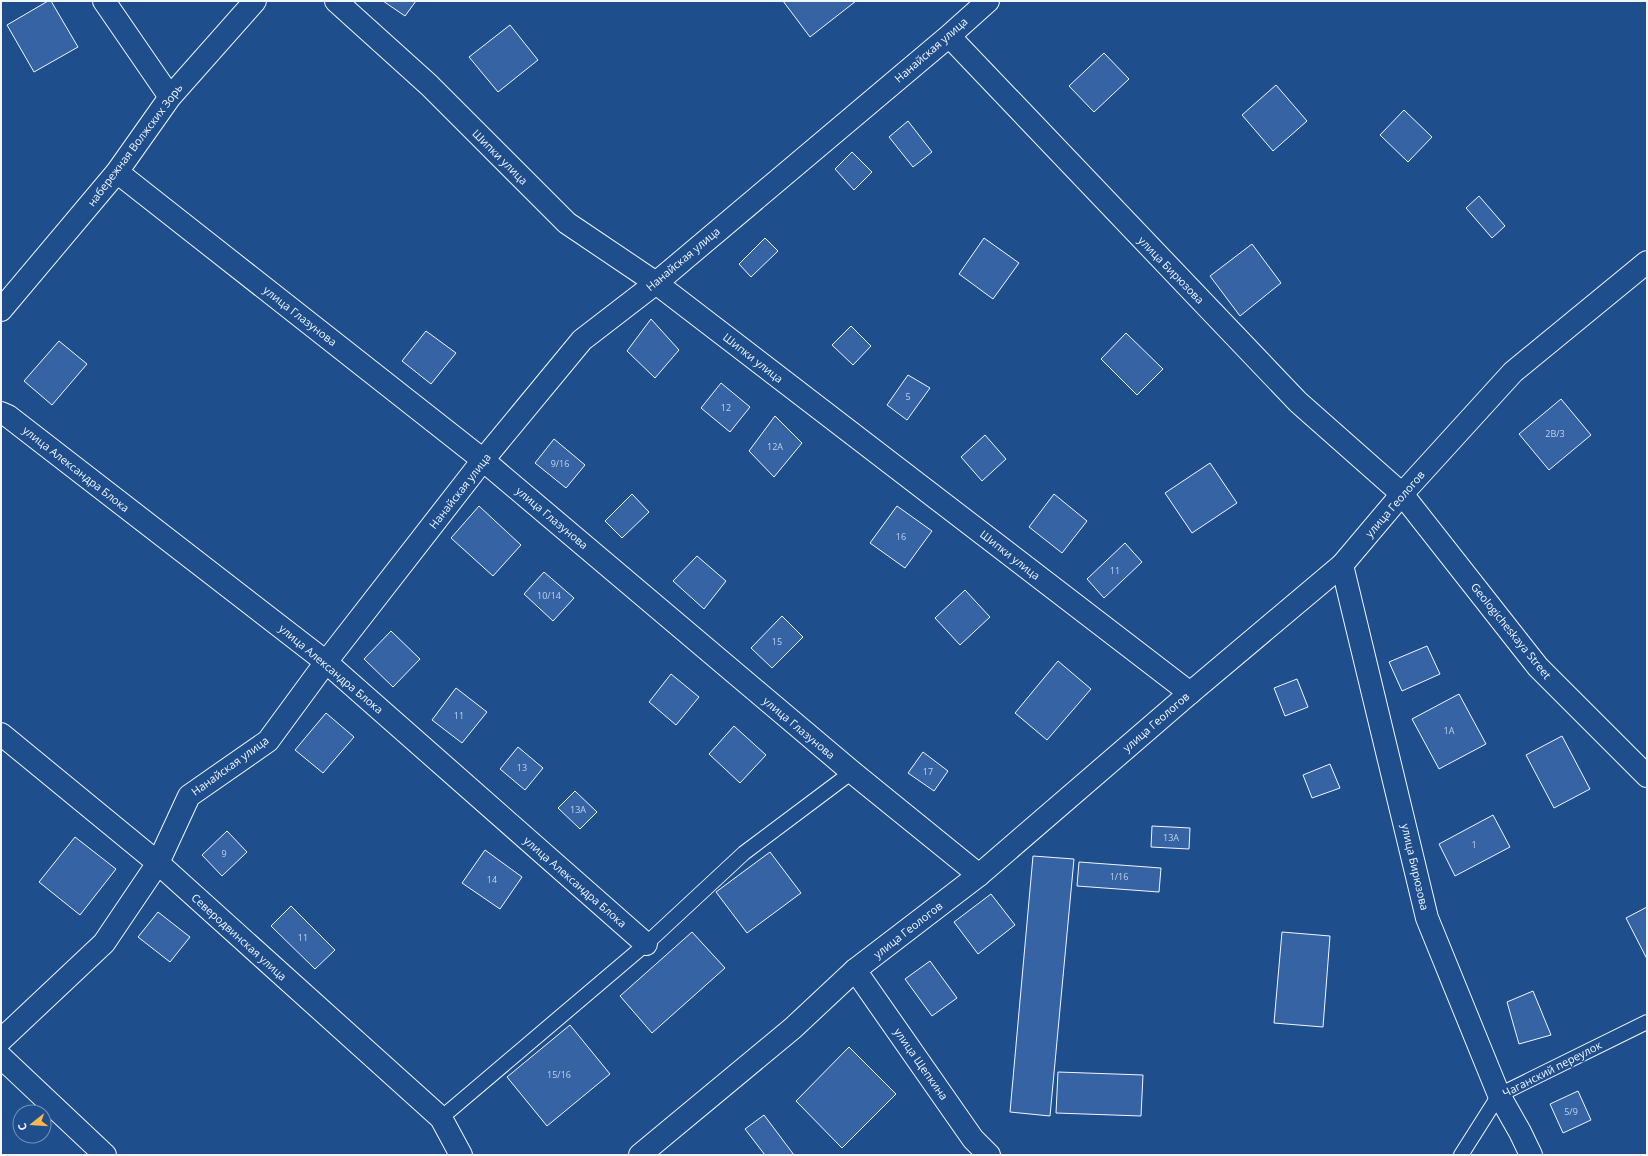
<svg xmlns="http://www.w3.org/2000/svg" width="1648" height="1156" viewBox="0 0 1648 1156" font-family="'Open Sans',sans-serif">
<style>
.building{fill:#3563a3;stroke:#f2f6ff}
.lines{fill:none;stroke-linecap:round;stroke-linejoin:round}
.service-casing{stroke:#f2f6ff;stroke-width:16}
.minor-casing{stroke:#f2f6ff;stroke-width:24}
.tertiary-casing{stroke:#f2f6ff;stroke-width:24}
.service{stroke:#1f4e8c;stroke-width:14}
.minor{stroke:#1f4e8c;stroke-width:22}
.tertiary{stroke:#1f4e8c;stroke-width:22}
.labels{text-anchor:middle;stroke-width:3;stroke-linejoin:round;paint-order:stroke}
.number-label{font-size:9px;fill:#c3d1e8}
.street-label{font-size:11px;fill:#f2f6ff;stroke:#1f4e8c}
</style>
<rect width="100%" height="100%" fill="#1f4e8c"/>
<!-- building -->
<path class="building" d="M48,1h3l27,46 -44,25 -27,-47z
M383,1h33l-11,15z
M783,1h73l-46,36z
M510,25l28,35 -40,32 -29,-35z
M1104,53l25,26 -35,33 -25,-26z
M1276,85l31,36 -34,30 -31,-36z
M1404,110l28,27 -24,25 -28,-27z
M908,121l24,31 -19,15 -24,-30z
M852,152l20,20 -18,18 -19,-21z
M1479,196l26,30 -13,12 -26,-30z
M765,238l13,13 -27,26 -12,-13z
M984,238l35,25 -26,36 -34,-25z
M1252,244l29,39 -41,33 -30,-40z
M651,319l28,31 -24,28 -28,-27z
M851,326l20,20 -18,19 -21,-20z
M426,331l30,22 -25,31 -29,-23z
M1126,333l37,36 -26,26 -36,-36z
M59,341l28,23 -35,41 -28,-24z
M908,375l22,13 -23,32 -20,-15z
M721,383l29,24 -20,25 -29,-24z
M1561,399l30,36 -42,35 -30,-36z
M775,416l27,27 -28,34 -25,-26z
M985,435l21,24 -24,22 -21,-24z
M554,439l31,26 -19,23 -31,-25z
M1210,463l27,40 -45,30 -27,-40z
M632,494l17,18 -27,26 -17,-17z
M1054,494l33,27 -25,32 -33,-26z
M479,506l42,39 -28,31 -42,-38z
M897,506l35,25 -27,37 -35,-25z
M1125,543l17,19 -38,36 -17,-19z
M697,556l29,25 -22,28 -31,-28z
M544,572l30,26 -21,23 -29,-27z
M965,590l25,27 -30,28 -25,-27z
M782,616l21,21 -31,31 -21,-20z
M391,631l29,28 -27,28 -29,-28z
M1427,646l13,28 -38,17 -13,-29z
M1058,661l33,28 -44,51 -32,-27z
M671,674l28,23 -23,28 -27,-23z
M1297,679l11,28 -23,9 -11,-28z
M456,688l31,24 -25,31 -30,-23z
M1459,694l27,50 -47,25 -27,-50z
M326,713l28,24 -31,36 -28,-23z
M734,726l32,29 -26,28 -31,-29z
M1562,736l28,53 -36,19 -28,-53z
M518,747l25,21 -18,22 -25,-21z
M923,752l25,19 -14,20 -26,-18z
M1330,764l10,24 -28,10 -9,-23z
M575,791l22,21 -17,17 -22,-21z
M1493,815l17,32 -55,29 -16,-32z
M1152,826l38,2 -1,21 -38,-2z
M227,831l20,21 -25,24 -20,-21z
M75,837l41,32 -36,46 -41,-33z
M485,850l37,27 -22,32 -38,-26z
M770,852l31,41 -54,40 -31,-41z
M1033,856l41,3 -24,257 -40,-4z
M1079,862l82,6 -2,24 -82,-6z
M991,894l24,31 -37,29 -24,-32z
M291,906l44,44 -20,19 -44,-43z
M1647,907v52l-21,-41z
M158,912l32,25 -20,25 -32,-25z
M692,932l33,36 -73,65 -32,-37z
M1282,932l48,4 -7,91 -49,-4z
M930,961l27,37 -25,18 -27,-37z
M1533,991l18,44 -32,9 -12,-42z
M570,1025l40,49 -63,52 -40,-49z
M849,1047l47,47 -54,54 -46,-47z
M1058,1072l85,3 -2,41 -85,-3z
M1578,1091l13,29 -28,13 -13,-29z
M764,1115l30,40h-29l-20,-26z"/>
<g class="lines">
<defs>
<path id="service" d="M441,1118l205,-174 98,-91 108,-81
M1461,1155l38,-60 148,-73"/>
<path id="minor" d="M104,1l66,96
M336,1l93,84 138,138 89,60 534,410
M949,36l349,366 104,92 136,173 109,109
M117,172l366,288 369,312 127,103
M1,310l116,-138 53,-75 85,-96
M1,413l7,3 318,246 320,282
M1342,565l85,353 72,177 21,37 11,23
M1,734l157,129 283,255 20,37
M855,970l118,169 16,16
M1,1040l103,-97 54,-80 31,-67 79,-55 58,-79 157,-202 99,-120 74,-57 293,-247 39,-35
M1,1057l104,98"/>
<path id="tertiary" d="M640,1155l153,-127 62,-58 124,-95 211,-182 152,-128 60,-71 111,-122 134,-110"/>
</defs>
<!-- service casing -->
<use href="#service" class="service-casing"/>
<!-- minor casing -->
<use href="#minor" class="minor-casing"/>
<!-- tertiary casing -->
<use href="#tertiary" class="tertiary-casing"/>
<!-- service -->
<use href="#service" class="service"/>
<!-- minor -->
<use href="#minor" class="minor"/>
<!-- tertiary -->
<use href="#tertiary" class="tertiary"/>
</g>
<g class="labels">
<!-- number labels -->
<g class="number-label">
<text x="908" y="400">5</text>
<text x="726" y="411">12</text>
<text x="1555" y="437">2В/3</text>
<text x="775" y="450">12А</text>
<text x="560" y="467">9/16</text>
<text x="901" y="540">16</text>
<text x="1115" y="574">11</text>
<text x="549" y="599">10/14</text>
<text x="777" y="645">15</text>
<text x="459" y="719">11</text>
<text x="1449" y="734">1А</text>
<text x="522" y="771">13</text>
<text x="928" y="775">17</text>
<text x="578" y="813">13А</text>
<text x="1171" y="841">13А</text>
<text x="1474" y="848">1</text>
<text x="224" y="857">9</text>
<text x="1119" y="880">1/16</text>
<text x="492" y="883">14</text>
<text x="303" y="941">11</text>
<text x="559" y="1078">15/16</text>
<text x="1571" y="1115">5/9</text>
</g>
<!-- street labels -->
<g class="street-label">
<text transform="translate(931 50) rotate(-41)" y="4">Нанайская улица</text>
<text transform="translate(135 145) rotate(-53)" y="4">набережная Волжских Зорь</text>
<text transform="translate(500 157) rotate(45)" y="4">Шипки улица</text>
<text transform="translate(683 259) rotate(-40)" y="4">Нанайская улица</text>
<text transform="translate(1171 270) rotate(46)" y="4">улица Бирюзова</text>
<text transform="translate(300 316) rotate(38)" y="4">улица Глазунова</text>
<text transform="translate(753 358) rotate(38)" y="4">Шипки улица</text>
<text transform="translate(76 469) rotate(38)" y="4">улица Александра Блока</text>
<text transform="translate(460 491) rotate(-52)" y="4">Нанайская улица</text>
<text transform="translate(1395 504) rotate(-49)" y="4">улица Геологов</text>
<text transform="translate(552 518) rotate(40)" y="4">улица Глазунова</text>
<text transform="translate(1010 555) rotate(38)" y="4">Шипки улица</text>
<text transform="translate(1511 631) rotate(51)" y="4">Geologicheskaya Street</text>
<text transform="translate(331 669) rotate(40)" y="4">улица Александра Блока</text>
<text transform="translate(1156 722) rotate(-41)" y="4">улица Геологов</text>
<text transform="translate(799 728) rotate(40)" y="4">улица Глазунова</text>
<text transform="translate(230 766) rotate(-36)" y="4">Нанайская улица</text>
<text transform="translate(1415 867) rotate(77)" y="4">улица Бирюзова</text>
<text transform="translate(575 882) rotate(41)" y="4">улица Александра Блока</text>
<text transform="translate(908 930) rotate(-38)" y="4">улица Геологов</text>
<text transform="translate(239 937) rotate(42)" y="4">Северодвинская улица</text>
<text transform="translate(921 1064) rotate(55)" y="4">улица Щепкина</text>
<text transform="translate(1552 1069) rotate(-27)" y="4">Чаганский переулок</text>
</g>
</g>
<!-- border -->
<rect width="1648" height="1156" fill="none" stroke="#f2f6ff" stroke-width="4"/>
<!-- north arrow -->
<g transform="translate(32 1124) rotate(253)"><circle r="19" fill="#1f4e8c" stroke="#7391ba"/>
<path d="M0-3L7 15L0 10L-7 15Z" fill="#ffb74d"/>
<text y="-6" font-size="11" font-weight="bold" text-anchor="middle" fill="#f2f6ff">С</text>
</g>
</svg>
